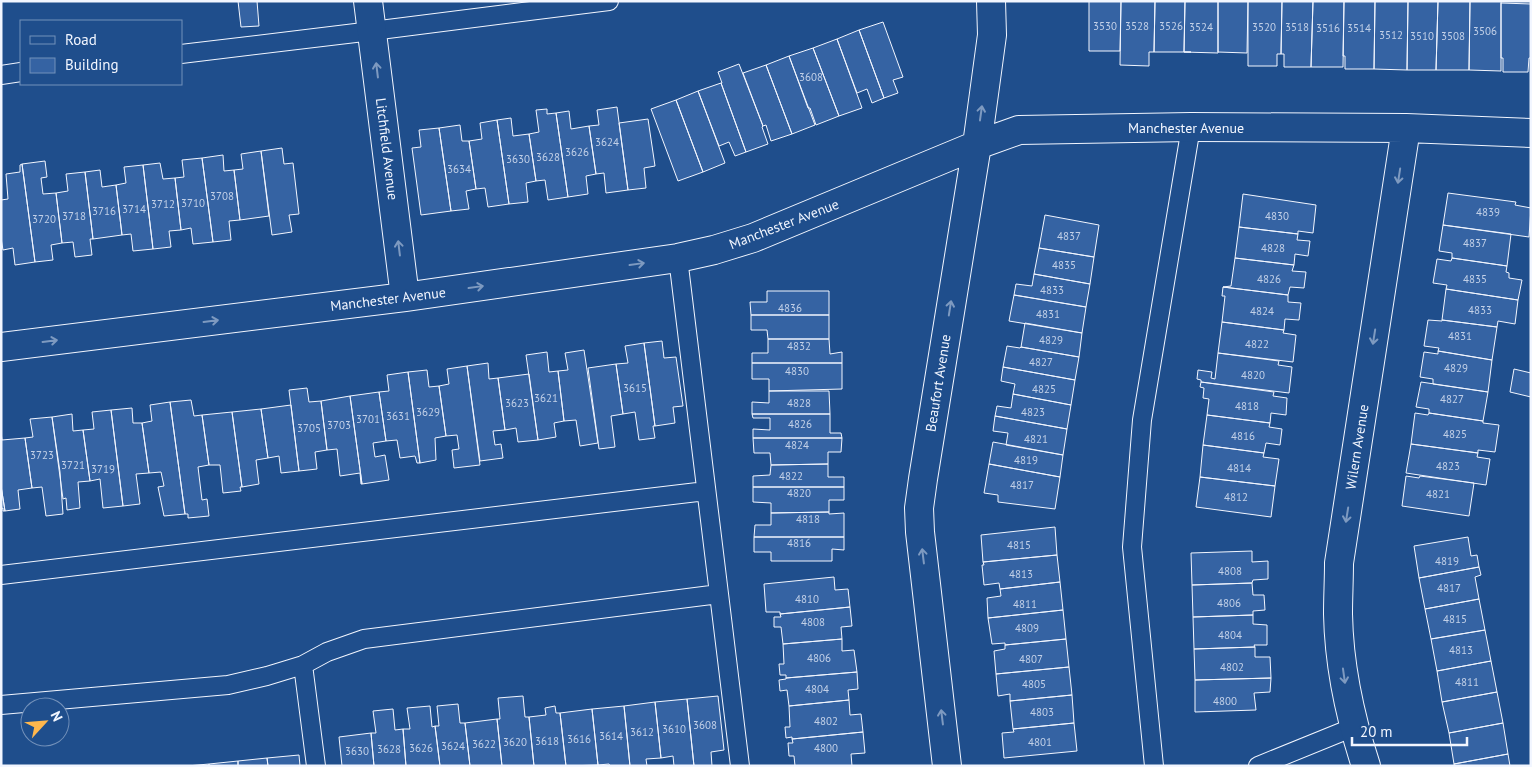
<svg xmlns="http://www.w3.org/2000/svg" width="1532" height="767" viewBox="0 0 1532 767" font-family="'PT Sans',sans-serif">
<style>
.building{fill:#3563a3;stroke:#f2f6ff}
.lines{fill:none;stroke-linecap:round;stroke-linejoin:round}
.lane-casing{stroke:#f2f6ff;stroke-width:20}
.street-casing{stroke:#f2f6ff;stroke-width:30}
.lane{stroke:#1f4e8c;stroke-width:18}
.street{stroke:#1f4e8c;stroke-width:28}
.oneway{stroke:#7e9ac0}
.labels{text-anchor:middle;stroke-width:4;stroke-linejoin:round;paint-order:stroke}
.number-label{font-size:11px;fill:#c3d1e8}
.street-label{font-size:14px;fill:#f2f6ff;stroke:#1f4e8c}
</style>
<rect width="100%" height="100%" fill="#1f4e8c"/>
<!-- building -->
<path class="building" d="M238,1h19l2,25 -18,1z
M1089,1h32l-1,50h-31z
M1121,1h34l-1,51h-5v14l-29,-1z
M1155,1h30l-1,51h7h-37z
M1185,1h33v52l-34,-1z
M1218,1h30l-1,52 -29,-1z
M1248,1h34l-1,53h-4v12h-29z
M1282,1h31l-2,66h-27v-13h-3z
M1313,1h31l-1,66h-32z
M1344,1h31l-1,68h-29v-13h-2z
M1375,1h33l-1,69 -33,-1z
M1408,1h30l-2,69h-29z
M1438,1h32l-1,69h-33z
M1470,1h31v70l-32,-1z
M1501,3l30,1v54h-2l-1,14h-25v-14h-2z
M883,22l20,55 -10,3 5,13 -14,5 -25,-68z
M859,30l25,68 -12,5 -5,-14 -10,4 -20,-54z
M837,39l25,69 -23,8 -26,-68z
M813,48l26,68 -23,9 -6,-17h-2l-19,-52z
M789,56l26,69 -23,9 -26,-69z
M739,64l24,62 -1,1 6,17 -22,8 -25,-69h1l-4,-11z
M766,65l26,69 -21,7 -5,-16 -3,1 -20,-53z
M721,83l25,69 -11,4 -6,-14 -10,4 -21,-55z
M698,91l27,72 -22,9 -27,-72z
M676,100l27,72 -25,9 -27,-72z
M617,107l11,83 -22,3 -2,-20 -8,1 -7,-48 10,-1 -2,-15z
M547,109v5l9,-1 12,84 -20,3 -3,-20 -9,1 -7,-47 10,-2 -3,-22z
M569,111l2,18 18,-3 7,48 -10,2 2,18 -20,3 -12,-84z
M511,118l2,18 16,-2 7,47 -10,2 2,19 -19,2 -12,-84z
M648,119l7,47 -11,2 2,20 -18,2 -9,-67z
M497,120l12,84 -21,3 -3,-19 -9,1 -7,-48 13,-2 -2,-16z
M460,125l2,16h7l7,48 -10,2 3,18 -18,2 -12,-83z
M439,128l12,83 -30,4 -9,-67 9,-1 -2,-17z
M282,148l2,16 9,-1 6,51 -10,1 3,17 -20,3 -11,-84z
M261,151l8,65 -29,4 -6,-50 9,-1 -2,-15z
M223,155l1,16 10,-1 6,50 -11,1 2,19 -18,2 -11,-84z
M202,158l11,84 -20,2 -2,-16 -10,2 -6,-52 9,-1 -2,-17z
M45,161l2,16 -6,1 2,16 13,-1 6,50 -11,2 2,15 -18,2 -13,-98z
M160,163l3,16 12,-1 6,52 -12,1 2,16 -18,2 -10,-84z
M22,164l13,98 -20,3 -2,-17 -10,2 -2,-12v-38l7,-1 -2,-25 14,-2v-7z
M143,165l10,84 -20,2 -2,-17 -9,1 -6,-50 10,-2 -2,-16z
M100,170l2,17 14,-2 6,50 -29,4 -8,-67z
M85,172l8,67h-3l2,16 -17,2 -2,-15 -11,1 -6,-50 12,-2 -2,-17z
M1448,193l68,9 -1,3 16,3 -2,29 -86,-12z
M1243,194l73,11 -3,28 -15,-2v3l-59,-7z
M1045,215l54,10 -5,32 -55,-9z
M1443,225l68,9 -4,32 -55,-8v-5l-13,-2z
M1239,227l59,7 -1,6 13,1 -2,15 -13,-2 -1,11 -59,-7z
M1039,248l55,9 -4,27 -56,-10z
M1235,258l59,7 -2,6 14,1 -2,16 -14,-1 -2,8 -65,-8 8,-1z
M1452,258l55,8 -1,6 3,1v5l13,2 -4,20 -72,-11 1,-4 -14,-2 4,-24 14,2z
M1034,274l56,10 -4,23 -72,-12 2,-11 16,2z
M1223,287l65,8v7l13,1 -2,17 -14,-1 -1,11 -62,-8 3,-26h-3z
M1446,289l72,11 -3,24 -17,-3 -1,6 -55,-7z
M767,291h62v24h-78l-1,-13h17z
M1014,295l72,12 -4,26 -73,-12z
M751,315h78v24h-61l-1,-9h-16z
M1428,320l14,1v-1l55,7 -5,33 -54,-9 1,-3 -15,-2z
M1222,322l62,8 -1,3 13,2 -3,27 -75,-9z
M1025,323l57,10 -3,24 -58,-10z
M768,339h61l1,15 12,-2v11h-90v-10h16z
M662,341l2,17 12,-1 7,49 -10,1 2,16 -20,3 -11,-83z
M644,343l11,83h-2l2,12 -16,2 -4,-28 -12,2 -7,-50 12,-1 -3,-17z
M1007,346l13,2 1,-1 58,10 -4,23 -72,-13z
M584,350l14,93 -18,3 -4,-26 -12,1 -6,-50 10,-1 -3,-17z
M1438,351l54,9 -4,32 -55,-8v-5l-13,-2 4,-25 14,2z
M547,352l2,20 9,-1 6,50 -10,2 2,14 -18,3 -12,-85z
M1218,353l61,8 -1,4 14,2 -3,26 -88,-11v-2l-4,-1 1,-9 14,2 -1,6 4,1z
M488,363l1,16 9,-1 7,52 -12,1 2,14 6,-1 2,14 -23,3 -13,-95z
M752,363h90v26l-73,2v-12h-17z
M616,364l7,50 -12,2 4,31 -16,2 -11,-81z
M467,366l13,99 -26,3 -2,-18 7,-1 -2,-14 -11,1 -7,-50 10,-2 -2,-15z
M1003,367l72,13 -4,25 -58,-11 2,-10 -14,-3z
M1514,369l17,4v24l-21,-5z
M427,370l2,17 10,-1 7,50 -11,2 1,22 -16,3 -12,-91z
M408,372l12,91h-3l-2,-7 -15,2 -3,-18 -11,1 -7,-49 10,-1 -2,-16z
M529,374l9,66 -20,2 -2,-14 -11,2 -7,-52z
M1201,382l73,10 -1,4 14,2 -1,17 -15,-2 -1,10 -63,-8 2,-16 -6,-1 1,-10 -4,-1z
M1421,382l67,10 -5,29 -54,-8v-4l-13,-2z
M307,388l2,14 12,-1 6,49 -12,2 2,17 -18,2 -10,-81z
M769,391h60l1,23h-78v-12l17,1z
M379,392l7,49 -13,2 2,14 10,-2 4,25 -27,4 -12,-88z
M1013,394l58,11 -4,24 -72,-13 2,-10 14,2z
M350,396l12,88h-1l-1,-11 -20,3 -3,-27 -10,1 -6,-49z
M191,400l3,16 8,-1 7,50 -11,2 4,33 5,-1 2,17 -21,2v-4h-3l-15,-112z
M170,402l15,112 -21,2 -6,-29 6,-1 -3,-14 -12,1 -7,-50 10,-2 -2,-16z
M291,405l8,66 -18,2 -2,-17 -11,2 -7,-49z
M132,408l1,15h9l7,50 -13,1 4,30 -17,2 -12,-96z
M261,409l7,49 -12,2 3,24 -17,3 -10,-75z
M111,410l12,96 -20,2 -3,-29 -10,2 -7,-51 11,-1 -2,-17z
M232,412l10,75h-2l1,4 -18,2 -3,-28h-11l-7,-50z
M1415,413l13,2 1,-2 54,8v2l16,2 -4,27 -17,-2v3l-67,-9z
M72,414l1,17 10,-1 7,51 -12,1 2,26 -13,2 -1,-12 -3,1 -11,-82z
M752,414h78v19h11l1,5h-89v-9l17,1v-12h-17z
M1207,415l63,8 -1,4 13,2 -2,16 -14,-2 -2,10 -61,-8z
M995,416l72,13 -4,26 -57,-10 2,-12 -15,-2z
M52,417l8,55 3,42 -17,2 -4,-29 -10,1 -7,-50 8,-1 -3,-18z
M1,432l1,8 23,-2 7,50 -14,2 2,19 -15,2 -4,-25z
M753,438h89l-1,14h-13v12l-57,1 -1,-12h-16z
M993,442l70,13 -3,22 -71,-13z
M1411,444l67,9 -1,4 13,2 -4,26 -80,-12z
M1203,445l61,8 -1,4 16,2 -4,27 -75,-9z
M828,464v13h16v10h-91v-11l17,-1 1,-10z
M989,464l71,13 -5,32 -57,-7v-7l-14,-2z
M1406,476l13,2 1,-2 54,7 -5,33 -67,-10z
M1200,477l75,9 -4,31 -75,-10z
M1,486l4,25h-2v-3l-2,1z
M753,487h91v13h-15v12l-58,1v-10l-18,-1z
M829,512v2l15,-1v24h-90l1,-12h16v-12z
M1055,527l2,28 -74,7 -2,-27z
M754,537h90v13l-12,-1v12h-61v-9h-17z
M1468,537l3,19 6,-1 2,12 -60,11 -5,-32z
M1252,551v11l16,-1v18l-15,1 -1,3 -60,2 -1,-32z
M1057,555l3,27 -60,7 -1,-6 -15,2 -2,-20h2l-1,-3z
M1479,567l2,8 -6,2 4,22 -54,10 -6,-31z
M834,577l1,13 13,-1 2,18 -70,7v-2h-14l-2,-28z
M1060,582l3,28 -75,8 -1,-20 14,-2 -1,-7z
M1252,583l1,12h11l1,15 -12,1v4l-60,2 -1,-32z
M1479,599l6,31 -54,9 -6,-30z
M850,607l2,19 -11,1 1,12 -59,5 -2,-17h-7v-10h7l-1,-3z
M1063,610l3,29 -61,6v-2l-13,1 -4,-26z
M1253,615v9l14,1v20h-13l1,2 -61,2 -1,-32z
M1485,630l6,31 -54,10 -6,-32z
M842,639v12l12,-1 3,22 -71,6v-3h-6l-1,-11h5l-1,-20z
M1066,639l3,28 -73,7 -2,-23 11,-2v-4z
M1255,647v10h15l1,21 -76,2 -1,-31z
M1491,661l6,31 -55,10 -5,-31z
M1069,667l3,28 -62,6v-7l-12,2 -2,-22z
M857,672l1,17 -10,1 1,10 -60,6 -2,-16 -7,1 -1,-11 7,-1v-1z
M1271,678l-1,14 -16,1 2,17 -61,2v-32z
M1497,692l6,31 -54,10 -7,-31z
M1072,695l2,28 -61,6 -3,-28z
M523,696l2,21h4l5,49h-32l-5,-47h3l-2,-21z
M718,696l6,54 -13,2 1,14h-18l-7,-67z
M687,699l7,67h-20l-1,-10 -12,2 -6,-56z
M849,700l1,15 11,-1 2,18 -71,7v-2l-6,1 -1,-11h5l-1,-21z
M655,702l6,56 -15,1 1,7h-17l-6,-60z
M458,704l2,19h5l5,43h-30l-5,-40h4l-2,-20z
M430,706l2,21 3,-1 5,40h-34l-3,-37h7l-3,-21z
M555,706l1,7h4l6,53h-32l-5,-49 17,-2 -1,-7z
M624,706l6,60h-20l-1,-2 -11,1 -6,-56z
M393,709l2,21 8,-1 3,37h-32l-3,-33h5l-3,-22z
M592,709l6,56 -32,1 -6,-53z
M497,719l5,47h-32l-5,-43z
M1074,723l3,28 -73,7 -2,-25 12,-1 -1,-3z
M1503,723l5,31 -54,10 -5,-31z
M863,732l2,21 -14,1 1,12h-57l-1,-10h-5l-1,-13h5l-1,-4z
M371,733l3,33h-32l-3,-29z
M1508,754l2,12h-56v-2z
M299,755l1,11h-32l-1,-8z
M267,758l1,8h-30v-5z
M238,761v5h-29v-2z
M209,764v2h-22z"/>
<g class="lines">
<defs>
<path id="lane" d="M181,54l191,-23 237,-30
M1,75l20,-3
M678,258l62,508
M1,575l705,-84
M303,665l13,101
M1,705l227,-20 39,-9 36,-11 24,-13 37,-13 355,-45
M1154,766l-22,-219 10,-127 49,-293
M1258,766l96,-39"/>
<path id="street" d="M368,1l37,296
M1,347l404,-50 273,-39 36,-8 39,-12 224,-93 42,-15 172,-3 215,1 125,5
M947,766l-27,-234 -1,-24 4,-29 54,-334 15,-110 -1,-34
M1366,766c-16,-49 -27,-100 -28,-152 0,-17 1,-34 1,-51l67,-435"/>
</defs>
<!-- lane casing -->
<use href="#lane" class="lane-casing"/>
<!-- street casing -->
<use href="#street" class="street-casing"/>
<!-- lane -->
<use href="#lane" class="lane"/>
<!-- street -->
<use href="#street" class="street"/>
</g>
<!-- one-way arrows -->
<defs><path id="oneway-shaft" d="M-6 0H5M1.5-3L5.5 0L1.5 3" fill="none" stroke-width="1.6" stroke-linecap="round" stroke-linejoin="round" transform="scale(1.25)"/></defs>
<g class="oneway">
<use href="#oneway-shaft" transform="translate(377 70) rotate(-97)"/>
<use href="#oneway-shaft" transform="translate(981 113) rotate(-82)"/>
<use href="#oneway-shaft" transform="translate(1399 176) rotate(99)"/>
<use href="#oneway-shaft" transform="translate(399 248) rotate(-97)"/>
<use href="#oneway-shaft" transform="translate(637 264) rotate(-8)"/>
<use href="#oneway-shaft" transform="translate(476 287) rotate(-8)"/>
<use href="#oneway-shaft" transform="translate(950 308) rotate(-81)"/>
<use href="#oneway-shaft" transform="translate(211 321) rotate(-7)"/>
<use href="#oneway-shaft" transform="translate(1374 337) rotate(99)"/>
<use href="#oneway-shaft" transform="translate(50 341) rotate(-7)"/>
<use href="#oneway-shaft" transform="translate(1347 515) rotate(99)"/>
<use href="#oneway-shaft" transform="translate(923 556) rotate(-97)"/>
<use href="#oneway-shaft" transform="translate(1344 676) rotate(82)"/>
<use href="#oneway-shaft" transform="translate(942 717) rotate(-97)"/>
</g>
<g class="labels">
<!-- number labels -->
<g class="number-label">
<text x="1105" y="30">3530</text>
<text x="1137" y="30">3528</text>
<text x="1171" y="30">3526</text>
<text x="1201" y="31">3524</text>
<text x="1264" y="31">3520</text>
<text x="1297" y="31">3518</text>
<text x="1328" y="32">3516</text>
<text x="1359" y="32">3514</text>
<text x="1485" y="35">3506</text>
<text x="1391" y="39">3512</text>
<text x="1422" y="40">3510</text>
<text x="1453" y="40">3508</text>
<text x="811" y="81">3608</text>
<text x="607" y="146">3624</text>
<text x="577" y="156">3626</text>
<text x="548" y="161">3628</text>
<text x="518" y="163">3630</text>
<text x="459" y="173">3634</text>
<text x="222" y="200">3708</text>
<text x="193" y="207">3710</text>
<text x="163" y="208">3712</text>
<text x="134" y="213">3714</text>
<text x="104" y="215">3716</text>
<text x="1488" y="216">4839</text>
<text x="74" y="220">3718</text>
<text x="1277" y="220">4830</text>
<text x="44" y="223">3720</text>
<text x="1069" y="240">4837</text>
<text x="1475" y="247">4837</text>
<text x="1273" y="252">4828</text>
<text x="1064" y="269">4835</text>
<text x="1269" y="283">4826</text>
<text x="1475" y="283">4835</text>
<text x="1052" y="294">4833</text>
<text x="790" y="312">4836</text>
<text x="1480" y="314">4833</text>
<text x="1262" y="315">4824</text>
<text x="1048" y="318">4831</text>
<text x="1460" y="340">4831</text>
<text x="1051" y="344">4829</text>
<text x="1257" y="348">4822</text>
<text x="799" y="350">4832</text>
<text x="1041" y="366">4827</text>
<text x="1456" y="372">4829</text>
<text x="797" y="375">4830</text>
<text x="1253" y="379">4820</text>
<text x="635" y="392">3615</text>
<text x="1044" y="393">4825</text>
<text x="546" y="402">3621</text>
<text x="1452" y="403">4827</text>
<text x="517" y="407">3623</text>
<text x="799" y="407">4828</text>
<text x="1247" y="410">4818</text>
<text x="428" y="416">3629</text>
<text x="1033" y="416">4823</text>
<text x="398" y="420">3631</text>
<text x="368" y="423">3701</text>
<text x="800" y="428">4826</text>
<text x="339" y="429">3703</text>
<text x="309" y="432">3705</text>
<text x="1455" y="438">4825</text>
<text x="1243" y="440">4816</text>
<text x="1036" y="443">4821</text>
<text x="797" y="449">4824</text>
<text x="42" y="459">3723</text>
<text x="1026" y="464">4819</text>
<text x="73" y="469">3721</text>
<text x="1448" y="470">4823</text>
<text x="1239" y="472">4814</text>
<text x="103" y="473">3719</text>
<text x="791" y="480">4822</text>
<text x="1022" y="489">4817</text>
<text x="799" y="497">4820</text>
<text x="1438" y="498">4821</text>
<text x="1236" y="501">4812</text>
<text x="808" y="523">4818</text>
<text x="799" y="547">4816</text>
<text x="1019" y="549">4815</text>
<text x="1447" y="565">4819</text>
<text x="1230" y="575">4808</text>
<text x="1021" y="578">4813</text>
<text x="1449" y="592">4817</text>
<text x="807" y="603">4810</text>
<text x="1229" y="607">4806</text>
<text x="1025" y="608">4811</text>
<text x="1455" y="623">4815</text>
<text x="813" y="626">4808</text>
<text x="1027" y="632">4809</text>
<text x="1230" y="639">4804</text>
<text x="1461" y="654">4813</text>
<text x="819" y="662">4806</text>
<text x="1031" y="663">4807</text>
<text x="1232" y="671">4802</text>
<text x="1467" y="686">4811</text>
<text x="1034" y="688">4805</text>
<text x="817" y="693">4804</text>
<text x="1225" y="705">4800</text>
<text x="1042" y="716">4803</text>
<text x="826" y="725">4802</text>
<text x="705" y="729">3608</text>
<text x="674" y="733">3610</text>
<text x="642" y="736">3612</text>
<text x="611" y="740">3614</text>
<text x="579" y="743">3616</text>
<text x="547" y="745">3618</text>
<text x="515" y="746">3620</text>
<text x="1040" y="746">4801</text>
<text x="484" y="748">3622</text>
<text x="453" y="750">3624</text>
<text x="421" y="752">3626</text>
<text x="826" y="752">4800</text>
<text x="389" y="753">3628</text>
<text x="357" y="755">3630</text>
</g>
<!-- street labels -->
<g class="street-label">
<text x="1186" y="133">Manchester Avenue</text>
<text transform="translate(387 149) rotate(83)" y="5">Litchfield Avenue</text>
<text transform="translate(784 224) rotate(-21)" y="5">Manchester Avenue</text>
<text transform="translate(388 299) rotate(-7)" y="5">Manchester Avenue</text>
<text transform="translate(938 383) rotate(-81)" y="5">Beaufort Avenue</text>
<text transform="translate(1357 447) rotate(-81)" y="5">Wilern Avenue</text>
</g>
</g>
<!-- border -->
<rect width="1532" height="767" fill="none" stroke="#f2f6ff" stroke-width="5"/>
<!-- legend -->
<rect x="20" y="20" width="162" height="65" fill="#1f4e8c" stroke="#7391ba"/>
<rect x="30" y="36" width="25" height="8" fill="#1f4e8c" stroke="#7391ba"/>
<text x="65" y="45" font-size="15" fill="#f2f6ff">Road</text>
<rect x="30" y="58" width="25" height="15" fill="#3563a3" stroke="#7391ba"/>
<text x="65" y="70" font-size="15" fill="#f2f6ff">Building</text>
<!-- north arrow -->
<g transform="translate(45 722) rotate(64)"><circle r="24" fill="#1f4e8c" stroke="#7391ba"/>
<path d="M0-4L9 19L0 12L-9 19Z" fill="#ffb74d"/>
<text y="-8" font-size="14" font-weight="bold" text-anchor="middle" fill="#f2f6ff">N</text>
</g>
<!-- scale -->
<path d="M1352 737v8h115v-8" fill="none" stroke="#f2f6ff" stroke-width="2.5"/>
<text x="1360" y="737" font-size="15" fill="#f2f6ff" stroke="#1f4e8c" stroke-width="4" paint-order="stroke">20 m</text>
</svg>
